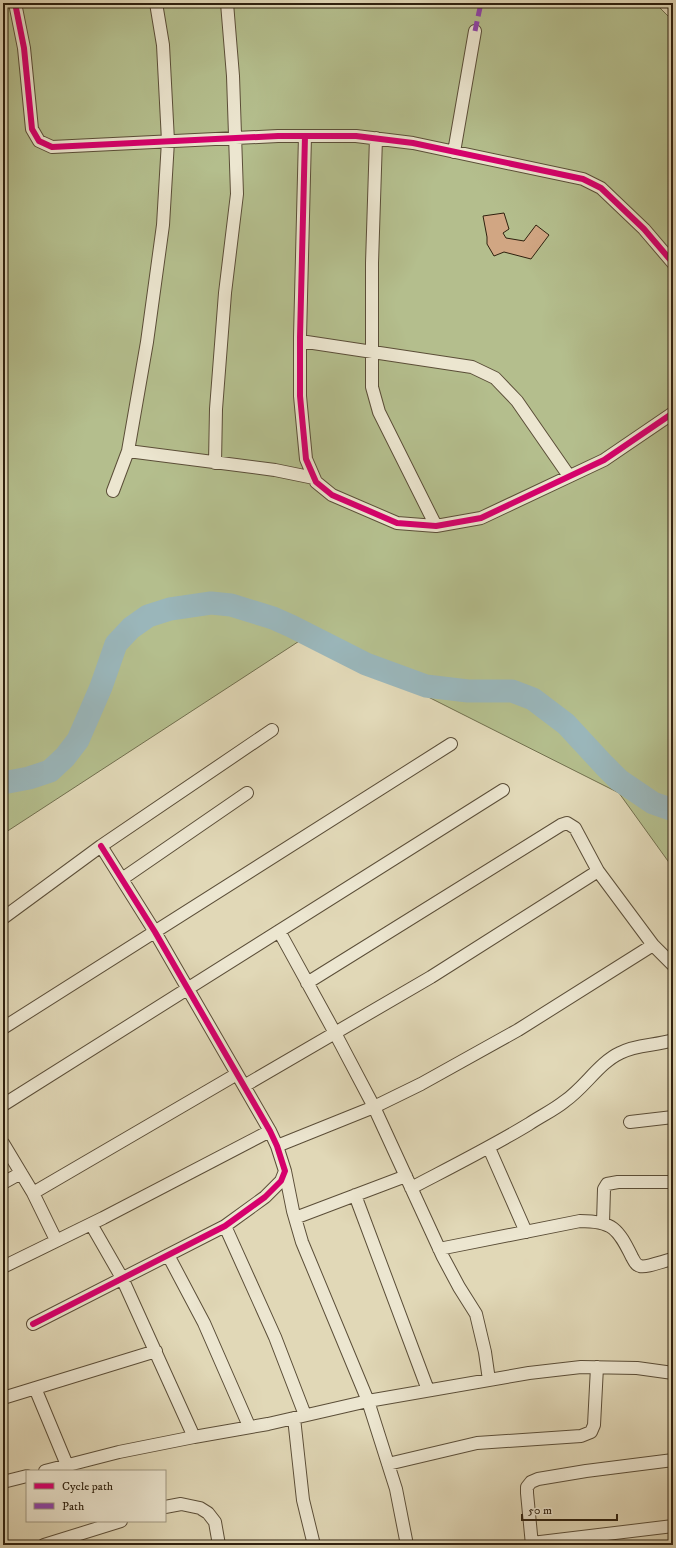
<svg xmlns="http://www.w3.org/2000/svg" width="676" height="1548" viewBox="0 0 676 1548" font-family="'IM FELL DW Pica',serif">
<style>
.green{fill:#b4be8d;stroke:#716f4e}
.lines{fill:none;stroke-linecap:round;stroke-linejoin:round}
.river{stroke:#9ab6ba;stroke-width:23}
.building{fill:#d1a683;stroke:#2e200e}
.minor-casing{stroke:#5b4e38;stroke-width:14}
.minor{stroke:#ece6d0;stroke-width:12}
.quiet{stroke:#8e44ad;stroke-width:5;stroke-dasharray:10 5;stroke-linecap:butt}
.cycleway-casing{stroke:#ece6d0;stroke-width:8}
.cycleway{stroke:#d6006c;stroke-width:6}
</style>
<rect width="100%" height="100%" fill="#e1d8b7"/>
<filter id="stains"><feTurbulence type="fractalNoise" baseFrequency=".005" numOctaves="4"/><feColorMatrix values="0 0 0 0 .2 0 0 0 0 .09 0 0 0 0 .02 0 0 0 .5 -.17"/></filter>
<radialGradient id="worn" r=".72"><stop offset=".6" stop-color="#630" stop-opacity="0"/><stop offset="1" stop-color="#630" stop-opacity=".3"/></radialGradient>
<!-- green -->
<path class="green" d="M3,3h652l18,18v847l-54,-75 -312,-157 -304,198z"/>
<g class="lines">
<!-- river -->
<path class="river" d="M3,783l26,-5 21,-7 15,-14 13,-17 23,-53 15,-43 15,-16 17,-12 22,-7 41,-6 20,2 42,13 18,8 75,38 60,22 42,5h44l21,8 33,25 38,41 15,15 34,23 20,7"/>
</g>
<!-- building -->
<path class="building" d="M504,213l5,16 -6,4 3,5 18,3 12,-16 13,10 -18,24 -27,-7 -10,4 -7,-12v-7l-4,-21z"/>
<g class="lines">
<defs>
<path id="minor" d="M15,3l9,45 8,81 7,12 13,6 226,-11h78l57,7 170,36 18,9 43,41 29,34
M305,136l-5,201v59l6,63 10,23 16,13 65,28 39,3 45,-8 123,-58 69,-47
M376,138l-4,125v124l7,25 57,114
M454,152l21,-121
M300,341l172,26 23,11 22,23 52,75
M128,451l147,19 39,8
M215,463l1,-54 9,-116 12,-99 -4,-118 -6,-73
M113,491l15,-40 19,-109 16,-117 5,-84 -5,-96 -7,-42
M122,879l125,-86
M3,918l98,-72 171,-116
M279,931l56,102 39,74 69,150 16,30 17,27 9,38 4,28
M307,983l254,-158 6,-2 8,5 23,43 55,74 20,20
M3,1028l448,-284
M244,1086l187,-109 167,-106
M3,1105l500,-315
M630,1122l43,-5
M3,1143l30,50 23,47
M277,1146l97,-39 47,-23 97,-54 135,-85
M489,1148l37,84
M285,1171l8,40 9,31 66,159 28,88 11,56
M3,1183l18,-10
M411,1188c40,-21 80,-41 118,-64 12,-8 25,-14 36,-23 19,-13 35,-39 55,-48 17,-9 35,-7 53,-13
M33,1193l204,-119
M355,1195l73,195
M295,1218l111,-42
M603,1223l1,-34 3,-5 11,-2h55
M91,1224l31,54 72,159
M225,1226l50,111 30,78
M439,1249l141,-28c33,0 38,8 52,36 2,3 3,8 8,9 6,2 26,-6 33,-7
M168,1255l36,68 45,103
M3,1267l100,-49 167,-87
M33,1324l192,-98 40,-29 16,-16 4,-10 -8,-25 -7,-15 -115,-199 -54,-86
M35,1388l32,77
M3,1398l153,-47
M294,1418l9,82 11,45
M388,1464l89,-21 104,-7 10,-4 3,-7 3,-58
M45,1471l74,-19 75,-15 74,-13 100,-23 161,-28 52,-6 56,1 36,5
M3,1482l24,-6
M165,1507l16,-3 19,4 8,5 7,9 4,23
M532,1543l141,-17
M44,1545l77,-24
M532,1545l-5,-52v-6l4,-5 7,-3 48,-8 87,-11"/>
</defs>
<!-- minor casing -->
<use href="#minor" class="minor-casing"/>
<!-- minor -->
<use href="#minor" class="minor"/>
<!-- quiet -->
<path class="quiet" d="M475,31l6,-28"/>
<defs>
<path id="cycleway" d="M15,3l9,45 8,81 7,12 13,6 226,-11h78l57,7 170,36 18,9 43,41 29,34
M305,136l-5,201v59l6,63 10,23 16,13 65,28 39,3 45,-8 123,-58 69,-47
M33,1324l192,-98 40,-29 16,-16 4,-10 -8,-25 -7,-15 -115,-199 -54,-86"/>
</defs>
<!-- cycleway casing -->
<use href="#cycleway" class="cycleway-casing"/>
<!-- cycleway -->
<use href="#cycleway" class="cycleway"/>
</g>
<!-- margin -->
<rect width="676" height="1548" fill="none" stroke="#e1d8b7" stroke-width="16"/>
<rect x="4" y="4" width="668" height="1540" fill="none" stroke="#2e200e" stroke-width="2"/>
<rect x="8" y="8" width="660" height="1532" fill="none" stroke="#2e200e"/>
<!-- legend -->
<rect x="26" y="1470" width="140" height="52" fill="#ece6d0" stroke="#a09782"/>
<rect x="34" y="1483" width="20" height="6" fill="#d6006c" stroke="#a09782"/>
<text x="62" y="1490" font-size="12" fill="#2e200e">Cycle path</text>
<rect x="34" y="1503" width="20" height="6" fill="#8e44ad" stroke="#a09782"/>
<text x="62" y="1510" font-size="12" fill="#2e200e">Path</text>
<!-- scale -->
<path d="M522 1514v6h95v-6" fill="none" stroke="#2e200e" stroke-width="2"/>
<text x="528" y="1514" font-size="12" fill="#2e200e" stroke="#ece6d0" stroke-width="3" paint-order="stroke">50 m</text>
<rect width="100%" height="100%" filter="url(#stains)"/>
<rect width="100%" height="100%" fill="url(#worn)"/>
</svg>
